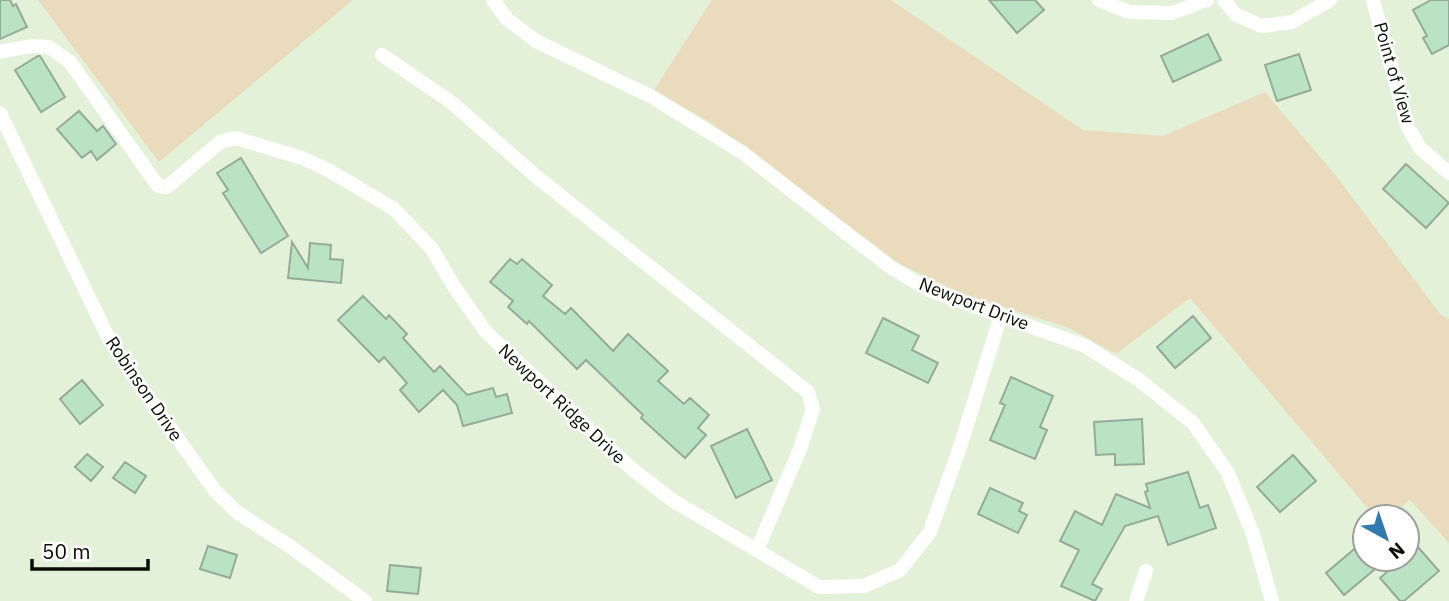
<svg xmlns="http://www.w3.org/2000/svg" width="1449" height="601" viewBox="0 0 1449 601" font-family="'IBM Plex Sans',sans-serif">
<style>
.green{fill:#eadbbd}
.building{fill:#bae3c4;stroke:#94ab9a;stroke-width:2}
.lines{fill:none;stroke-linecap:round;stroke-linejoin:round}
.minor{stroke:#fff;stroke-width:14}
.labels{text-anchor:middle;stroke-width:5;stroke-linejoin:round;paint-order:stroke}
.street-label{font-size:18px;fill:#090d06;stroke:#fff}
</style>
<rect width="100%" height="100%" fill="#e4f1d9"/>
<!-- green -->
<path class="green" d="M38,0h315l-194,162z
M712,0h179l192,130 80,6 102,-44 72,85 104,138 8,4v224l-39,-43 -22,17h-13l-185,-219 -74,56 -47,-26 -108,-35 -61,-29 -187,-140 -59,-34z"/>
<!-- building -->
<path class="building" d="M0,0h10l3,6 3,-2 11,23 -27,12z
M989,0h46l9,10 -27,23z
M1431,0h18v45l-17,9 -9,-16 4,-2 -14,-26z
M1208,34l13,26 -48,22 -12,-26z
M1299,54l12,36 -34,11 -12,-36z
M38,56h2l25,41 -24,15 -26,-42z
M79,111l18,20 6,-5 13,18 -19,16 -6,-9 -9,7 -25,-29z
M241,158l47,78 -27,17 -38,-60 5,-3 -11,-17z
M1406,164l43,39 -23,25 -43,-39z
M292,242l16,26 2,-25 21,2 -1,14 13,1 -2,23 -53,-5z
M510,259l7,5 5,-5 30,26 -9,11 22,18 6,-6 42,43 15,-17 40,37 -10,10 26,23 6,-6 19,17 -11,13 8,7 -21,23 -44,-40 2,-3 -57,-55 -9,9 -48,-48 -2,3 -19,-17 5,-6 -23,-19z
M363,296l23,23 3,-4 18,19 -4,4 31,34 6,-6 27,29 26,-7 3,9 11,-3 5,19 -49,13 -6,-21 -14,-15 -24,22 -19,-22 7,-7 -23,-26 -5,5 -41,-42z
M1193,316l18,22 -36,30 -18,-21z
M883,318l36,18 -7,14 26,13 -10,20 -62,-30z
M1011,377l42,19 -13,31 7,3 -12,29 -45,-19 15,-35 -5,-2z
M82,380l21,25 -23,19 -20,-25z
M1142,419l2,45 -29,1v-11l-19,1 -2,-33z
M747,429l25,51 -36,18 -25,-52z
M87,454l16,13 -12,14 -16,-14z
M1293,455l23,26 -36,31 -23,-25z
M125,462l21,14 -11,17 -22,-15z
M1188,472l12,36 8,-3 8,23 -48,17 -10,-29 -33,10 -33,58 10,5 -7,12 -34,-15 18,-36 -19,-9 15,-30 27,14 14,-31 34,14 -5,-16 3,-1 -2,-7z
M990,488l33,15 -4,8 8,4 -9,18 -40,-19z
M1365,540v19h22l-43,36 -18,-22z
M208,546l29,9 -7,23 -30,-9z
M1417,546l22,25 -35,30h-4l-20,-23 22,-19h5v-5z
M390,565l31,3 -3,26 -31,-3z"/>
<g class="lines">
<!-- minor -->
<path class="minor" d="M493,0l14,19 29,22 116,56 91,56 147,114 41,24 154,55 54,34 54,43 35,50 25,61 19,67
M1099,0l30,12 43,1 35,-13
M1224,0l11,14 26,12 31,-4 38,-22
M1373,0l34,125 13,23 29,25
M0,52l31,-6 18,1 21,15 88,124 9,1 53,-45 16,-4 66,20 28,13 64,38 38,40 23,39 31,44 146,137 40,31 147,87 45,-1 36,-16 30,-38 31,-88 40,-129
M382,55l69,47 87,76 270,214 5,17 -13,40 -43,101
M0,113l107,222 27,42 81,114 23,22 50,32 77,56
M1136,601l10,-30"/>
</g>
<g class="labels">
<!-- street labels -->
<g class="street-label">
<text transform="translate(1394 73) rotate(74)" y="6">Point of View</text>
<text transform="translate(974 304) rotate(21)" y="6">Newport Drive</text>
<text transform="translate(144 389) rotate(56)" y="6">Robinson Drive</text>
<text transform="translate(562 404) rotate(43)" y="6">Newport Ridge Drive</text>
</g>
</g>
<!-- north arrow -->
<g transform="translate(1386 538) rotate(140)"><circle r="33" fill="#ffffff" stroke="#9d9e9b" stroke-width="2"/>
<path d="M0-5L12 26L0 18L-12 26Z" fill="#307aad"/>
<text y="-10" font-size="19" font-weight="bold" text-anchor="middle" fill="#090d06">N</text>
</g>
<!-- scale -->
<path d="M32 559v10h116v-10" fill="none" stroke="#090d06" stroke-width="3.5"/>
<text x="42" y="559" font-size="21" fill="#090d06" stroke="#ffffff" stroke-width="5" paint-order="stroke">50 m</text>
</svg>
